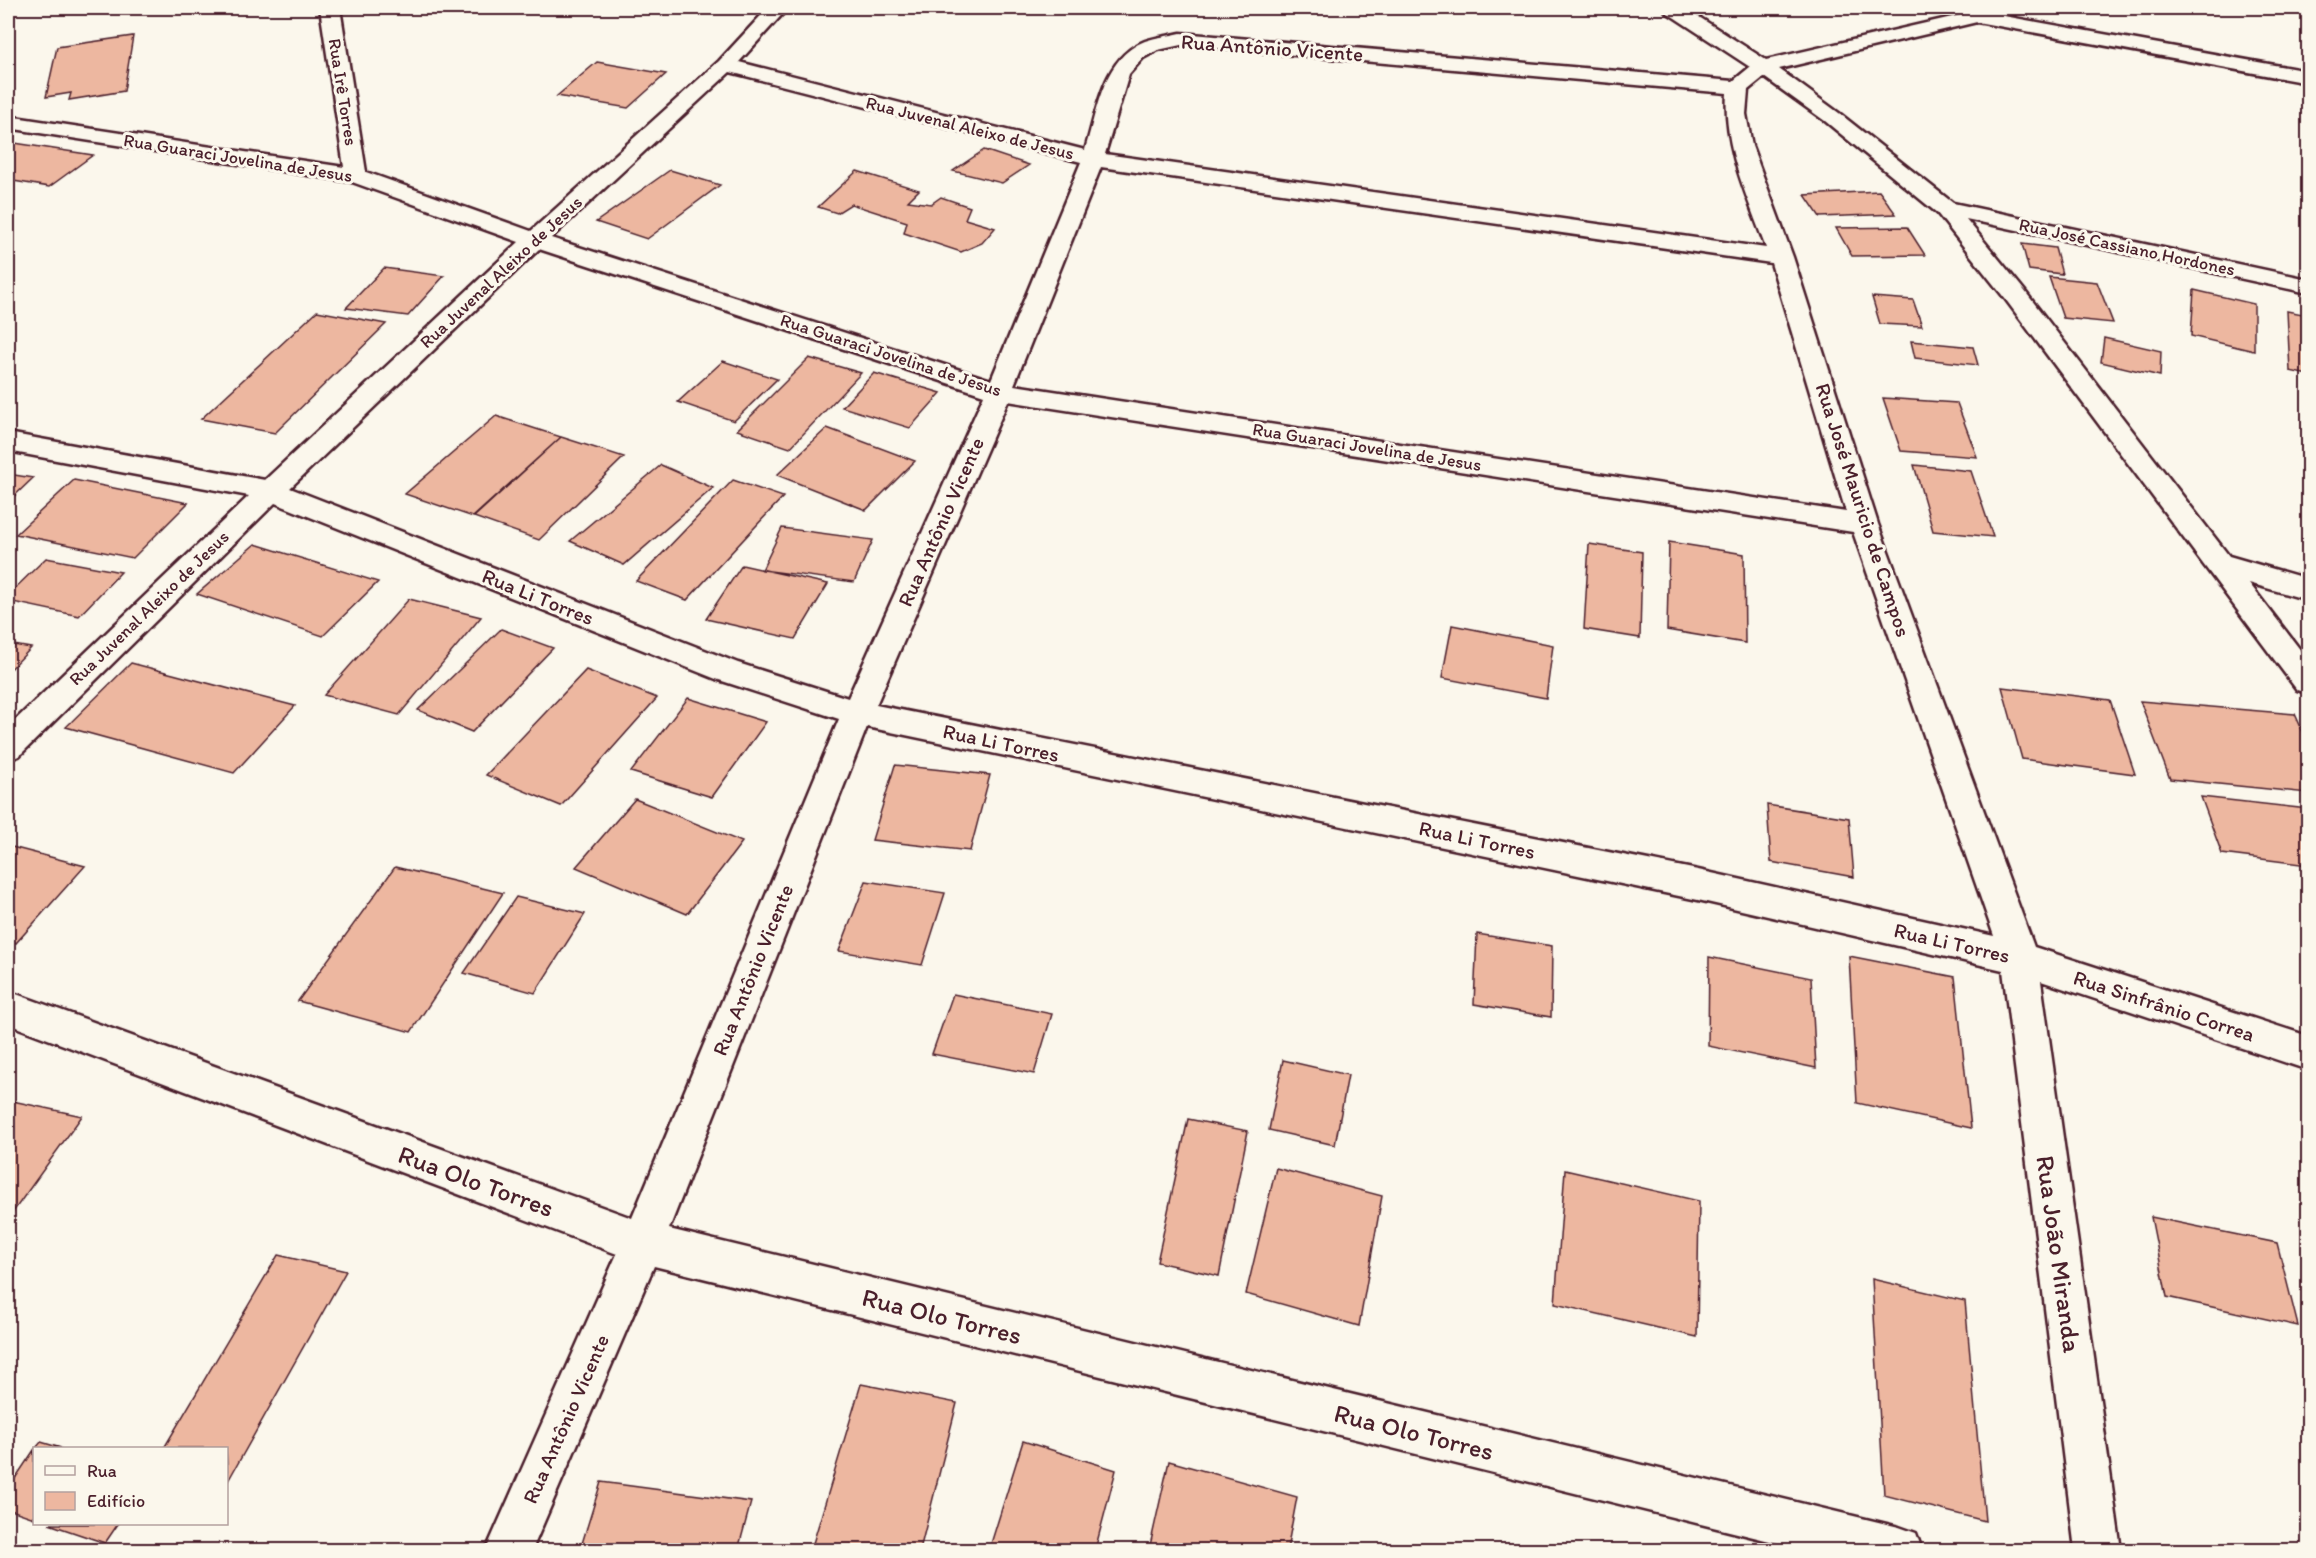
<svg xmlns="http://www.w3.org/2000/svg" width="2316" height="1558" viewBox="0 0 2316 1558" font-family="Itim,sans-serif">
<style>
.building{fill:#edb7a0;stroke:#4a1f2b;stroke-width:1.5}
.lines{fill:none;stroke-linecap:round;stroke-linejoin:round}
.minor-casing{stroke:#4a1f2b;stroke-width:5}
.minor{fill:#fbf7ec;fill-rule:evenodd}
.labels{text-anchor:middle;stroke-width:6;stroke-linejoin:round;paint-order:stroke}
.far-street-label{font-size:18px;fill:#4a1f2b;stroke:#fbf7ec}
.street-label{font-size:21px;fill:#4a1f2b;stroke:#fbf7ec}
.near-street-label{font-size:26px;fill:#4a1f2b;stroke:#fbf7ec}
</style>
<rect width="100%" height="100%" fill="#fbf7ec"/>
<filter id="ink" filterUnits="userSpaceOnUse"><feTurbulence type="fractalNoise" baseFrequency=".0167" numOctaves="2"/><feDisplacementMap in="SourceGraphic" scale="12" xChannelSelector="R" yChannelSelector="G"/><feConvolveMatrix kernelMatrix="1 2 1 2 8 2 1 2 1" color-interpolation-filters="sRGB"/></filter>
<g filter="url(#ink)">
<!-- building -->
<path class="building" d="M133,36l-9,55 -55,9 2,-7 -25,4 11,-50z
M597,62l69,12 -38,34 -71,-12z
M8,142l85,13 -44,32 -41,-7z
M984,150l45,15 -27,18 -49,-12z
M670,170l50,15 -73,54 -51,-17z
M857,171l62,19 -11,11 23,3 10,-7 29,10 -5,12 30,9 -13,15 -21,9 -57,-19 3,-11 -56,-18 -14,9 -19,-6z
M1879,191l17,23 -76,3 -15,-22z
M1907,227l18,28 -73,1 -16,-28z
M2022,244l33,4 7,26 -33,-4z
M384,268l60,8 -36,40 -62,-8z
M2049,277l48,5 16,41 -50,-5z
M2194,290l60,14v47l-63,-15z
M1872,297l41,3 9,26 -42,-2z
M317,311l69,13 -111,109 -74,-14z
M2287,311l21,4v60l-18,-4z
M2104,338l57,13 -1,25 -59,-14z
M1911,341l62,6 5,18 -63,-7z
M809,358l52,15 -71,75 -53,-18z
M723,361l54,18 -43,42 -56,-19z
M874,373l67,20 -31,35 -68,-21z
M1883,398l74,5 20,54 -76,-6z
M496,416l65,21 -88,80 -68,-23z
M827,428l88,33 -49,49 -89,-35z
M561,437l63,20 -85,83 -65,-23z
M661,465l52,23 -89,77 -54,-24z
M1914,465l57,6 22,66 -60,-6z
M8,474l25,4 -25,24z
M74,480l114,23 -55,55 -117,-24z
M733,480l50,17 -96,103 -51,-19z
M782,528l91,12 -19,42 -92,-12z
M1669,542l75,12 1,89 -78,-13z
M255,544l123,38 -55,54 -126,-42z
M1589,544l53,8 -2,86 -56,-9z
M46,558l75,14 -42,44 -71,-15v-6z
M742,565l86,19 -33,55 -89,-20z
M409,599l72,18 -82,98 -75,-20z
M1452,625l101,20 -7,53 -104,-20z
M501,629l52,19 -81,84 -54,-22z
M8,644l23,4 -23,24z
M131,663l164,43 -61,67 -168,-46z
M586,670l71,28 -96,108 -75,-31z
M2002,687l108,13 25,74 -113,-15z
M688,698l78,24 -54,75 -81,-25z
M2140,701l155,13 13,29v50l-138,-14z
M895,765l95,10 -20,76 -98,-11z
M2201,797l107,12v56l-86,-11z
M635,799l107,43 -55,72 -111,-47z
M1767,805l82,13 5,59 -83,-15z
M8,846l77,20 -69,77 -8,-3z
M395,867l108,26 -92,139 -113,-31z
M866,881l79,12 -23,72 -83,-14z
M516,897l69,17 -50,79 -71,-20z
M1477,934l75,12 -1,71 -77,-13z
M1849,956l106,21 16,151 -114,-25z
M1709,957l102,21 5,90 -108,-22z
M953,994l99,20 -18,60 -102,-20z
M1283,1060l65,15 -13,70 -66,-15z
M8,1100l74,16 -74,103z
M1188,1119l60,12 -29,145 -62,-14z
M1276,1168l106,28 -23,130 -113,-32z
M1565,1170l134,31 -2,136 -142,-33z
M2151,1217l126,26 21,83 -131,-29z
M278,1255l68,16 -118,210 -2,-33h-62z
M1872,1279l93,22 20,220 -101,-26z
M861,1384l96,19 -37,147h-109z
M1023,1441l93,29 -21,80h-106z
M41,1442l20,6h-25z
M34,1450v68l-26,-9v-20z
M1169,1461l128,36 -10,53h-138z
M601,1482l150,20 -13,48h-158z
M49,1524h69l-13,19z"/>
<g class="lines">
<defs>
<path id="minor" d="M320,8h20l26,164 165,59 188,-170 49,-53h20l-49,54 346,88c12,-38 17,-92 60,-109 11,-4 24,-5 36,-8l552,48 17,-14 -84,-55 -2,-4h21l81,52 225,-52h31l-2,4 -16,4 304,55v12l-331,-61 -198,47 60,44 114,90 355,76v14l-342,-74 58,71 205,266 79,23v21l-59,-17 59,77v34l-11,-4 -291,-390 -69,-87 -112,-92 -61,-44 -16,13 -2,24 6,32 41,111 85,267 156,423 274,89v34l-267,-89 80,569h-46l-72,-580 -305,-70 -831,-173 -198,502 1230,298 17,6 6,17h-116l-1152,-284 -122,284h-46l131,-296 -609,-230v-33l624,227 207,-499 -123,-40 -441,-176 -256,253 -11,4v-33l241,-231 -241,-45v-18l257,47 254,-238 -167,-60 -344,-54v-12l336,51zM1181,45l546,48c-4,54 21,105 39,155l-661,-94 24,-80 14,-16 15,-8zM730,72l351,90 -90,218 -440,-142zM1101,167l670,96 75,249 -832,-127zM539,249l445,146 -136,303 -110,-35 -448,-175zM1008,401l845,131 141,404 -296,-66 -822,-165z"/>
</defs>
<!-- minor casing -->
<use href="#minor" class="minor-casing"/>
<!-- minor -->
<use href="#minor" class="minor"/>
</g>
</g>
<g class="labels">
<!-- far-street labels -->
<g class="far-street-label">
<text transform="translate(343 92) rotate(81)" y="6">Rua Irê Torres</text>
<text transform="translate(970 128) rotate(14)" y="6">Rua Juvenal Aleixo de Jesus</text>
<text transform="translate(238 158) rotate(9)" y="6">Rua Guaraci Jovelina de Jesus</text>
<text transform="translate(2127 247) rotate(12)" y="6">Rua José Cassiano Hordones</text>
<text transform="translate(501 272) rotate(-43)" y="6">Rua Juvenal Aleixo de Jesus</text>
<text transform="translate(891 355) rotate(18)" y="6">Rua Guaraci Jovelina de Jesus</text>
<text transform="translate(1367 447) rotate(9)" y="6">Rua Guaraci Jovelina de Jesus</text>
<text transform="translate(149 608) rotate(-44)" y="6">Rua Juvenal Aleixo de Jesus</text>
</g>
<!-- street labels -->
<g class="street-label">
<text transform="translate(1272 48) rotate(4)" y="7">Rua Antônio Vicente</text>
<text transform="translate(1863 510) rotate(72)" y="7">Rua José Mauricio de Campos</text>
<text transform="translate(941 522) rotate(-66)" y="7">Rua Antônio Vicente</text>
<text transform="translate(538 597) rotate(22)" y="7">Rua Li Torres</text>
<text transform="translate(1001 743) rotate(12)" y="7">Rua Li Torres</text>
<text transform="translate(1477 840) rotate(12)" y="7">Rua Li Torres</text>
<text transform="translate(1952 943) rotate(13)" y="7">Rua Li Torres</text>
<text transform="translate(753 970) rotate(-68)" y="7">Rua Antônio Vicente</text>
<text transform="translate(2164 1006) rotate(18)" y="7">Rua Sinfrânio Correa</text>
<text transform="translate(566 1419) rotate(-66)" y="7">Rua Antônio Vicente</text>
</g>
<!-- near-street labels -->
<g class="near-street-label">
<text transform="translate(476 1181) rotate(20)" y="9">Rua Olo Torres</text>
<text transform="translate(2059 1254) rotate(82)" y="9">Rua João Miranda</text>
<text transform="translate(942 1316) rotate(14)" y="9">Rua Olo Torres</text>
<text transform="translate(1414 1432) rotate(14)" y="9">Rua Olo Torres</text>
</g>
</g>
<!-- margin -->
<rect width="2316" height="1558" fill="none" stroke="#fbf7ec" stroke-width="30"/>
<rect x="15" y="15" width="2286" height="1528" fill="none" stroke="#4a1f2b" stroke-width="2" filter="url(#ink)"/>
<!-- legend -->
<rect x="33" y="1447" width="195" height="78" fill="#fbf7ec" stroke="#b4a19f" stroke-width="1.5"/>
<rect x="45" y="1466" width="30" height="9" fill="#fbf7ec" stroke="#b4a19f" stroke-width="1.5"/>
<text x="87" y="1477" font-size="18" fill="#4a1f2b">Rua</text>
<rect x="45" y="1492" width="30" height="18" fill="#edb7a0" stroke="#b4a19f" stroke-width="1.5"/>
<text x="87" y="1507" font-size="18" fill="#4a1f2b">Edifício</text>
</svg>
